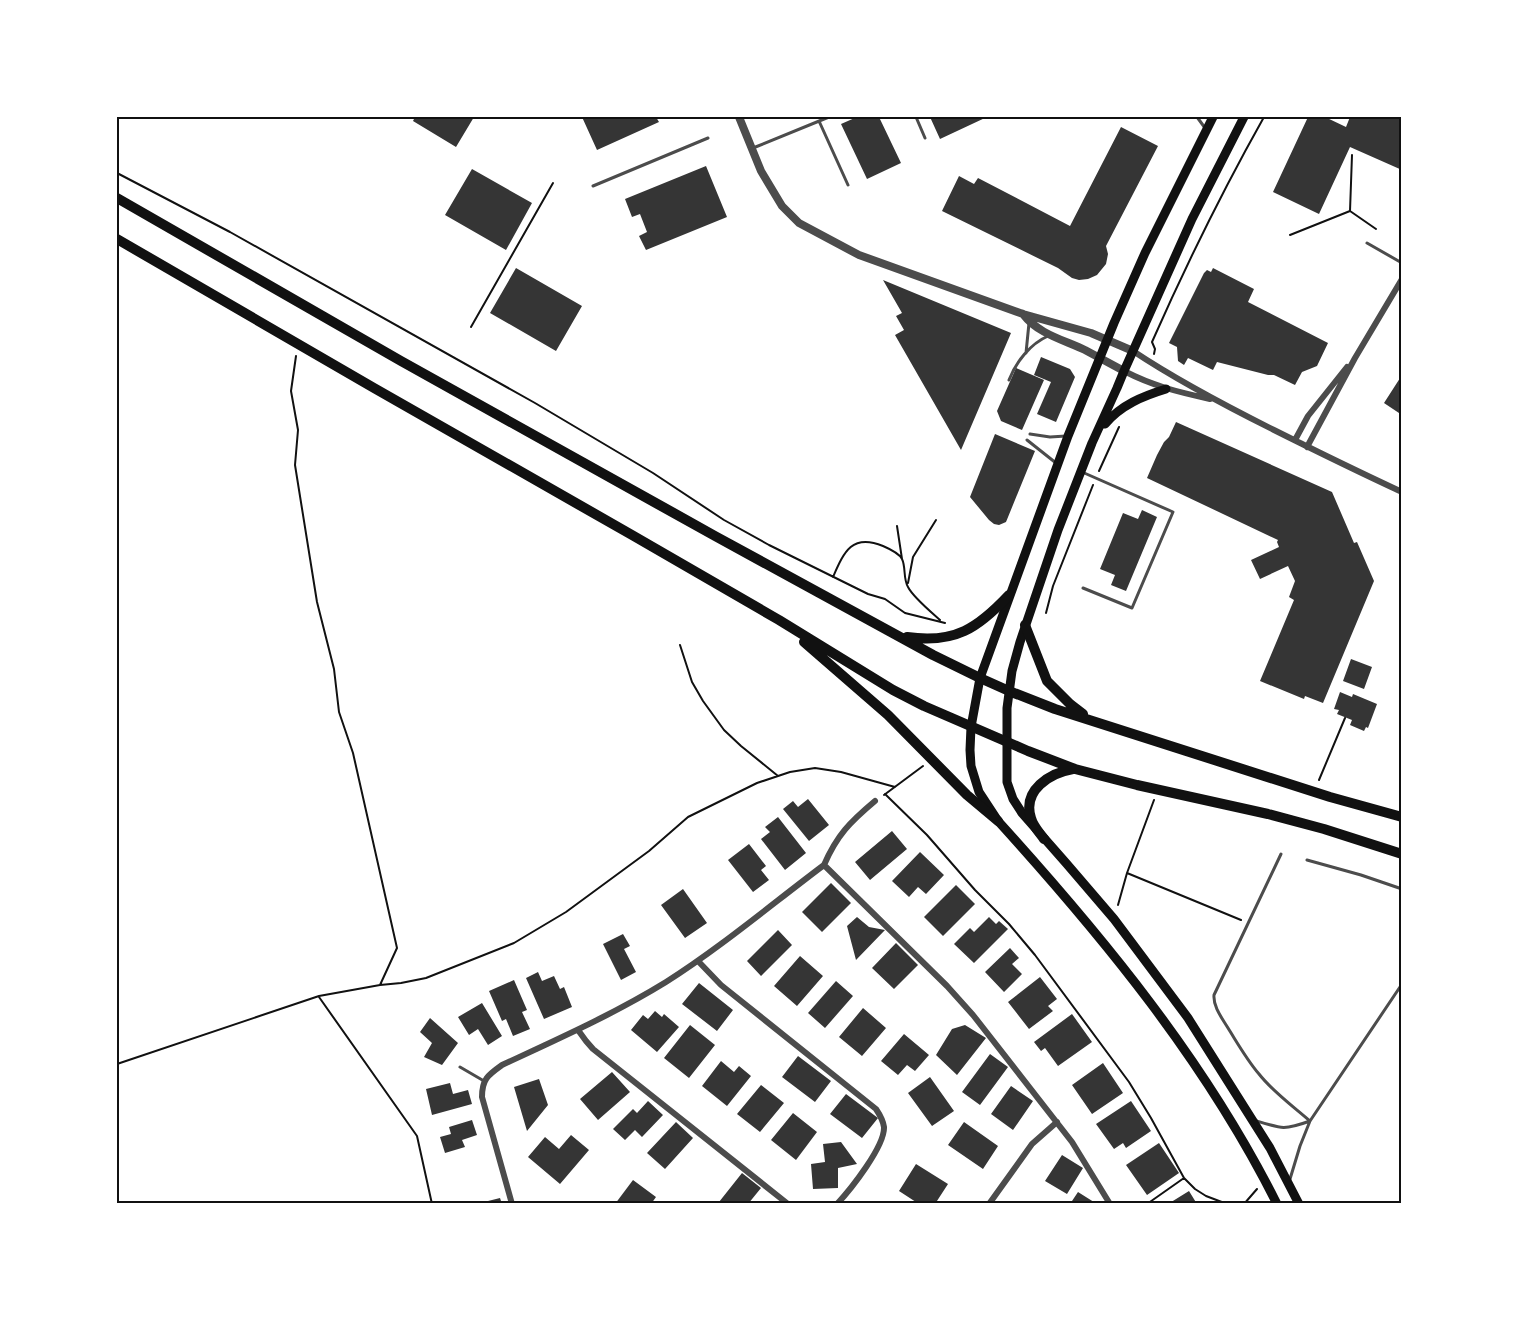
<svg xmlns="http://www.w3.org/2000/svg" width="1519" height="1321" viewBox="0 0 1519 1321" font-family="'IBM Plex Serif',serif">
<style>
.building{fill:#353535}
.lines{fill:none;stroke-linecap:round;stroke-linejoin:round}
.path{stroke:#111;stroke-width:2}
.service{stroke:#4c4c4c;stroke-width:3}
.minor{stroke:#4c4c4c;stroke-width:6}
.tertiary{stroke:#4c4c4c;stroke-width:8}
.secondary{stroke:#111;stroke-width:9}
.primary{stroke:#111;stroke-width:10}
.neatline{fill:none;stroke:#111;stroke-width:2}
</style>
<rect width="100%" height="100%" fill="#fff"/>
<!-- building -->
<path class="building" d="M415,117h59l-18,30 -43,-26z
M582,117h74l3,5 -62,28z
M857,117h22l22,46 -34,16 -26,-55z
M930,117h57l-47,22z
M1308,117h17l21,10 4,-10h52v53l-52,-23 -31,67 -46,-22z
M1121,127l37,19 -52,100 2,8 -2,10 -9,11 -9,4 -9,1 -7,-2 -14,-10 -116,-57 17,-35 15,8 4,-6 92,48z
M706,166l21,51 -81,33 -7,-14 8,-4 -7,-18 -8,3 -7,-18z
M472,169l60,34 -26,47 -61,-35z
M516,268l66,38 -26,45 -66,-38z
M1213,268l41,21 -6,13 80,41 -11,23 -15,6 -7,13 -21,-10h-6l-51,-13 -4,8 -25,-12 -4,7 -6,-4 -1,-14 -8,-4 35,-70 3,-3 4,2z
M883,280l128,53 -50,117 -66,-115 9,-5 -8,-14 6,-3z
M1041,357l29,12 5,8 -19,45 -19,-8 14,-32 -17,-7z
M1016,368l28,12 -22,50 -21,-9 -4,-10z
M1402,375v40l-18,-12z
M1176,422l156,70 22,51 3,-1 17,39 -51,122 -18,-7 -1,3 -44,-18 34,-81 -5,-3 6,-16 -7,-15 -28,13 -9,-19 28,-13 -2,-5 1,-2 -131,-62 10,-23 7,-13 5,-5z
M995,434l40,17 -29,71 -7,3 -5,-1 -5,-4 -19,-23z
M1142,510l15,7 -31,74 -15,-6 4,-10 -15,-6 23,-56 15,6z
M1351,659l21,8 -8,22 -21,-8z
M1340,692l12,5 1,-3 24,10 -9,24 -2,-1 -2,4 -14,-6 2,-5 -15,-6 2,-4 -5,-1z
M808,799l21,26 -20,16 -26,-32 10,-8 5,6z
M778,817l28,36 -21,17 -24,-31 9,-7 -5,-5z
M892,831l15,18 -37,31 -15,-18z
M749,844l17,22 -5,4 8,10 -16,12 -25,-32z
M920,852l24,23 -18,19 -8,-7 -9,10 -17,-16z
M831,883l20,20 -29,29 -20,-20z
M956,885l19,19 -32,32 -19,-19z
M683,889l24,34 -22,15 -24,-33z
M857,917l12,10 16,3 -29,30 -9,-34z
M989,917l7,7 3,-3 9,8 -34,34 -20,-19 16,-16 4,4z
M778,930l14,15 -31,31 -14,-15z
M623,934l7,12 -6,3 12,23 -15,8 -18,-36z
M896,943l22,22 -24,24 -22,-21z
M1010,948l9,10 -7,6 10,10 -18,18 -19,-20z
M800,956l23,20 -26,30 -23,-20z
M538,972l4,9 12,-5 6,13 4,-2 8,20 -28,12 -18,-41z
M1040,977l17,22 -9,7 5,5 -24,18 -21,-27z
M514,980l13,30 -5,2 8,17 -17,7 -7,-17 -4,2 -13,-30z
M836,981l17,15 -28,32 -17,-15z
M699,983l34,27 -16,21 -35,-27z
M482,1003l20,33 -14,9 -10,-16 -9,6 -11,-18z
M863,1008l23,20 -24,28 -23,-19z
M655,1011l7,6 2,-3 15,13 -22,25 -26,-22 12,-15 5,4z
M1072,1014l20,28 -34,24 -13,-18 -4,3 -7,-9z
M430,1018l28,25 -16,22 -18,-8 8,-14 -12,-11z
M690,1025l25,20 -26,33 -25,-20z
M965,1025l21,13 -29,37 -21,-20 16,-26z
M904,1034l25,21 -14,16 -8,-6 -9,10 -17,-14z
M990,1054l18,13 -28,38 -18,-13z
M798,1056l33,25 -16,21 -33,-25z
M721,1061l13,11 5,-6 12,10 -24,30 -25,-20z
M1103,1063l20,30 -31,21 -20,-29z
M612,1072l18,20 -32,28 -18,-21z
M930,1077l24,34 -22,15 -24,-33z
M539,1079l9,26 -21,26 -13,-44z
M450,1083l3,11 15,-4 4,14 -40,11 -6,-26z
M761,1085l23,18 -24,29 -23,-18z
M1011,1086l22,15 -20,29 -22,-16z
M846,1094l32,24 -16,20 -32,-24z
M648,1101l15,14 -21,22 -7,-7 -10,10 -12,-11 20,-20 4,4z
M1131,1101l20,30 -25,17 -3,-5 -9,6 -18,-25z
M793,1113l24,19 -21,28 -25,-20z
M472,1120l5,15 -15,5 3,7 -20,6 -5,-16 11,-3 -2,-7z
M676,1122l17,16 -28,31 -18,-16z
M964,1122l34,24 -15,23 -35,-24z
M571,1135l18,15 -29,34 -32,-27 17,-20 14,12z
M841,1142l16,22 -19,4v20l-25,1 -2,-25 14,-2 -2,-18z
M1159,1143l20,30 -32,22 -21,-30z
M1062,1155l21,13 -16,26 -22,-13z
M916,1164l32,20 -13,20h-16l-20,-13z
M742,1173l19,15 -13,16h-27l-2,-2z
M633,1180l23,17 -5,7h-36z
M1189,1191l8,13h-29z
M1078,1192l19,12h-27z
M500,1198l2,6h-22v-1z"/>
<g class="lines">
<!-- path -->
<path class="path" d="M1352,155l-2,56 26,18
M117,173l113,59 305,171 118,70 71,47 45,25 99,49 17,5 20,14 40,10
M1290,235l60,-24
M471,327l82,-144
M1154,354l1,-5 -3,-7c34,-77 71,-152 112,-225
M296,356l-5,35 7,39 -3,35 22,137 17,67 5,43 14,41 44,195 -17,37
M1099,471l20,-44
M897,526l5,33
M833,577c11,-25 19,-44 50,-31 7,3 16,7 19,13 4,8 1,20 6,28 5,10 23,25 32,33
M908,583l5,-26 23,-37
M1046,613l7,-27 40,-101
M680,645l12,37 11,19 21,29 17,16 37,30
M1319,780l26,-62
M885,794l42,41 48,55 34,34 26,31 94,127 22,36 33,60 11,11 11,7 21,8
M884,795l39,-29
M1127,873l114,47
M1118,905l9,-32 27,-73
M319,997l98,139 15,68
M117,1064l202,-68 61,-11 21,-2 25,-5 88,-35 52,-31 83,-61 39,-34 69,-34 33,-11 25,-4 26,4 54,15
M1147,1204l37,-26
M1244,1204l13,-15"/>
<!-- service -->
<path class="service" d="M916,117l9,21
M1197,117l8,11
M819,121l29,64
M753,148l76,-31
M593,186l115,-48
M1367,243l35,20
M1026,353l3,-30
M1009,380c7,-18 21,-36 39,-44
M1030,434l20,3 16,-1
M1027,440l29,23
M1082,472l91,40 -41,96 -49,-20
M1281,854l-67,141c-1,12 8,23 14,33 10,16 19,32 31,46 14,18 34,32 51,47
M1307,860l54,15 41,14
M460,1067l24,14
M1257,1121c25,8 28,9 53,0
M1290,1179l10,-33 10,-25 92,-137"/>
<!-- minor -->
<path class="minor" d="M1133,351c45,30 93,55 141,79 42,21 85,42 128,62
M1124,371c29,15 54,21 86,28
M1295,440l13,-24 39,-49
M1307,447l48,-89 47,-79
M824,865l123,121 26,29 99,127 38,62
M698,961l23,24 155,124c4,6 7,11 8,18 1,19 -33,62 -47,77
M578,1030l8,11 7,8 195,155
M512,1204l-30,-107c0,-18 6,-22 20,-32 56,-26 112,-51 164,-83 55,-35 106,-78 158,-117 13,-30 26,-43 51,-64
M989,1204l43,-60 25,-22"/>
<!-- tertiary -->
<path class="tertiary" d="M739,117l22,54 21,35 17,17 60,32 164,59 68,19 42,18
M1023,314c15,20 41,26 62,36 13,7 26,14 39,21"/>
<!-- secondary -->
<path class="secondary" d="M1213,117l-68,136 -31,70 -46,113 -88,242 -9,49 -1,23 1,16 8,26 19,29c106,117 208,241 279,383
M1244,117l-52,102 -68,152 -7,17 -25,55 -34,87 -38,112 -8,29 -5,37v74l6,17 9,14 44,50 48,56 74,99 82,130 29,56
M1105,424c16,-19 38,-28 61,-35"/>
<!-- primary -->
<path class="primary" d="M117,198l284,163 314,175 218,119 47,23 29,13 46,18 275,88 72,20
M117,239l257,149 258,147 147,85 114,70 31,16 104,45 47,18 62,16 131,29 56,15 78,25
M1025,625l22,56 23,23 13,10
M907,637c48,7 71,-9 102,-42
M804,642l84,73 79,80 31,26
M1044,839c-5,-7 -11,-13 -13,-21 -9,-28 19,-45 42,-49"/>
</g>
<!-- border -->
<rect width="1519" height="1321" fill="none" stroke="#ffffff" stroke-width="237"/>
<rect x="118" y="118" width="1282" height="1084" class="neatline"/>
</svg>
